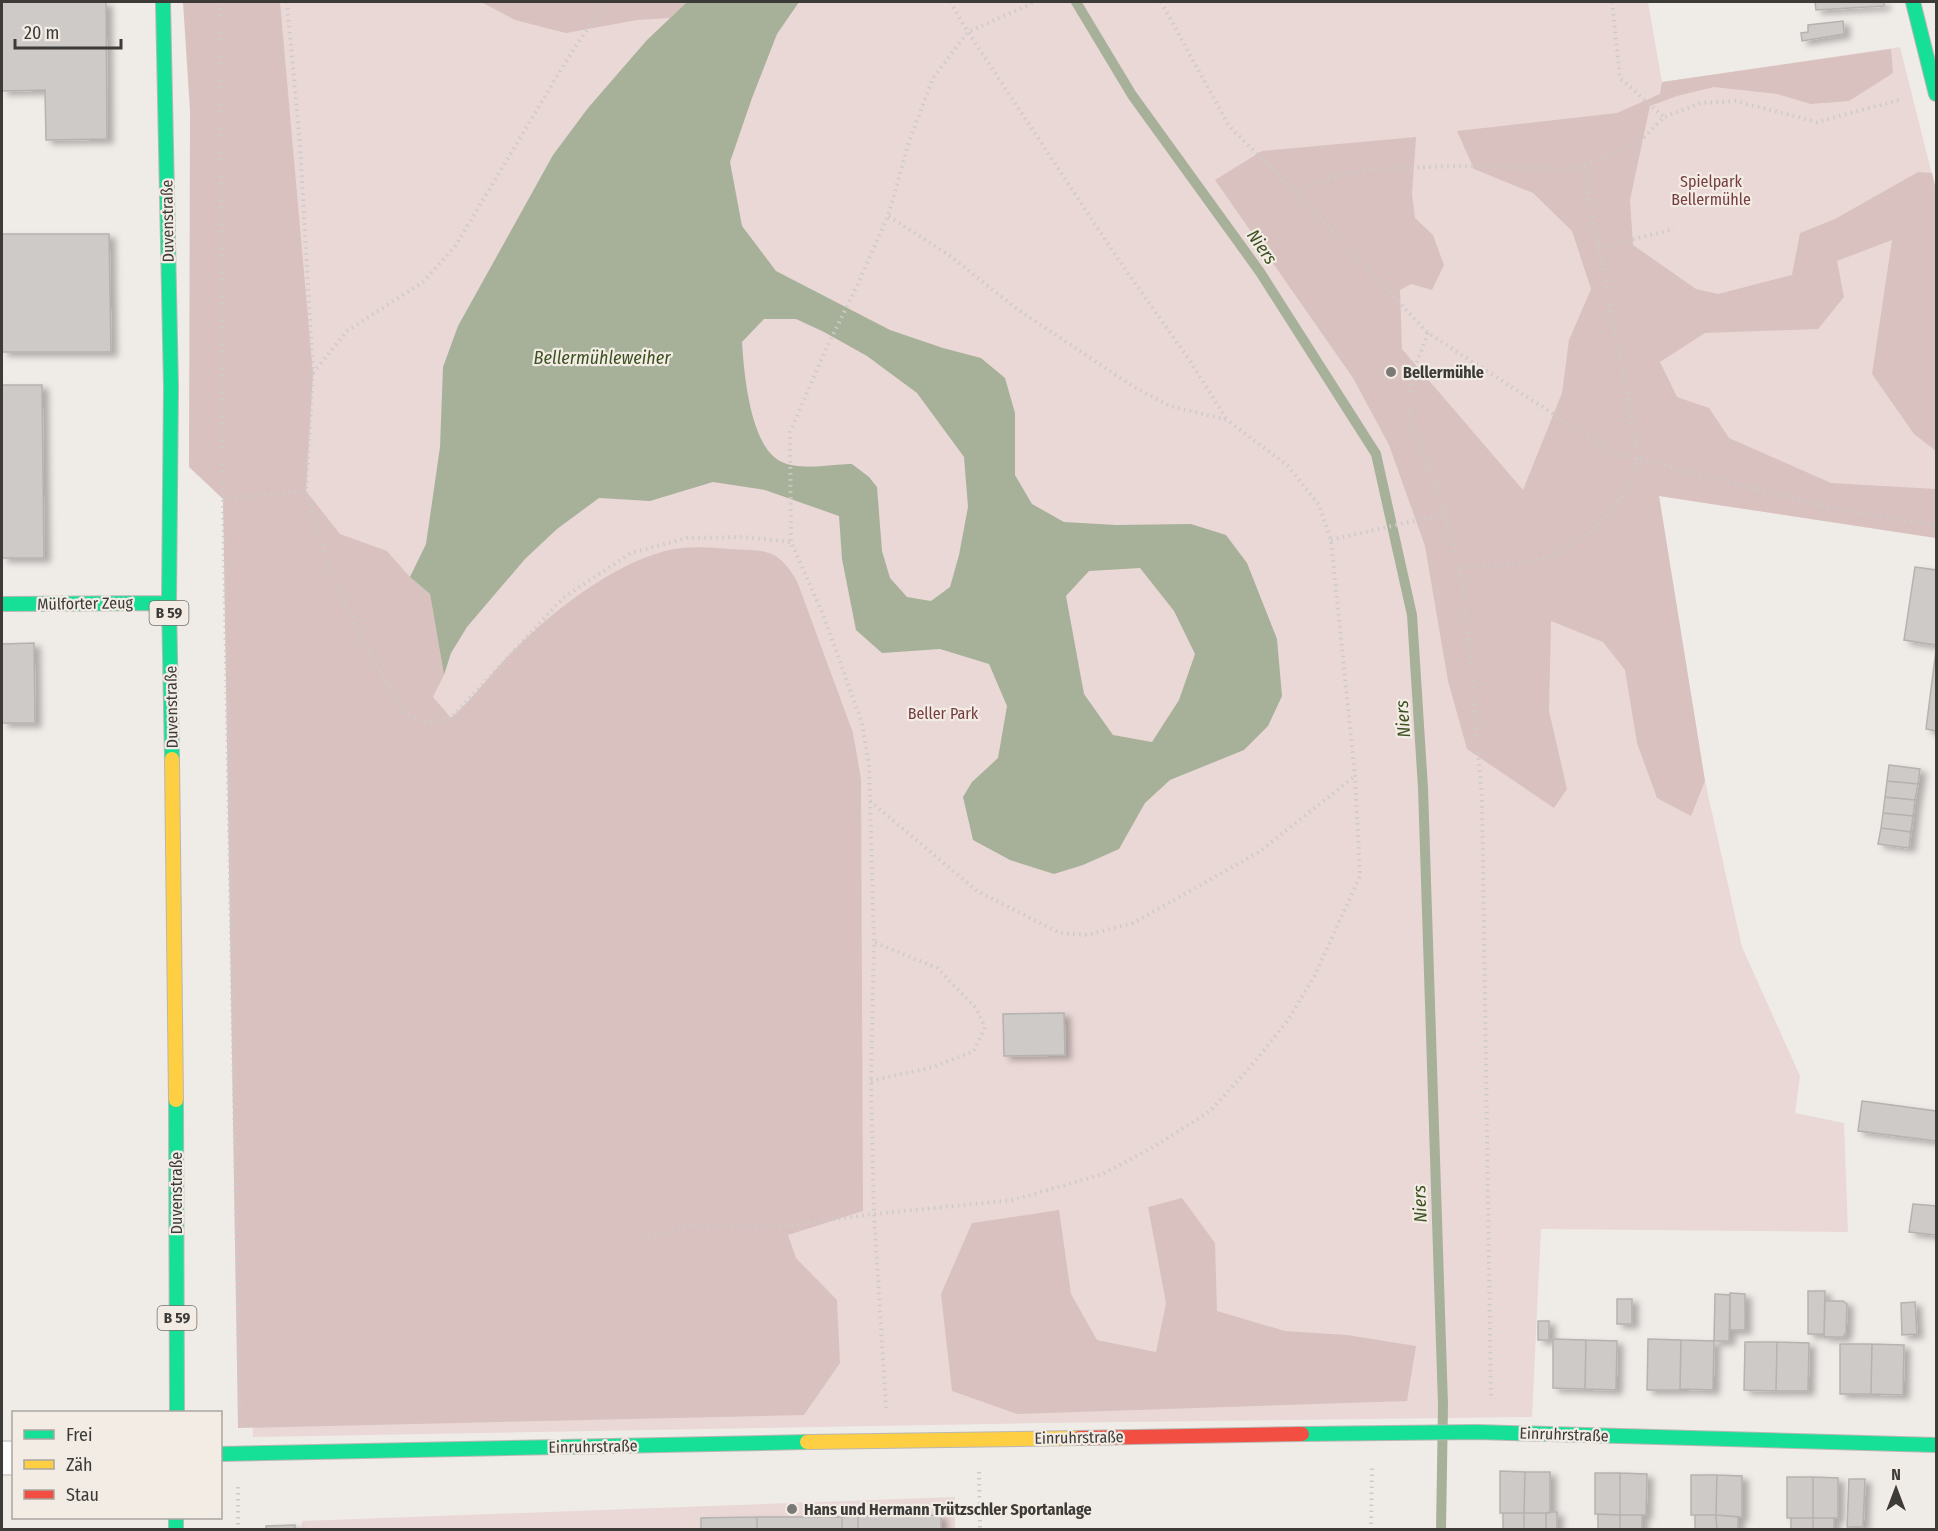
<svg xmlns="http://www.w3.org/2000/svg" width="1938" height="1531" viewBox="0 0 1938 1531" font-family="'Fira Sans Condensed',sans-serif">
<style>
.green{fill:#ead8d6}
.forest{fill:#d9c1bf}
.water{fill:#a7b199;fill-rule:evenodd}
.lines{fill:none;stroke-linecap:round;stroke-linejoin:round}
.stream{stroke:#a7b199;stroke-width:10}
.building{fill:#cdcac8;stroke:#b5b2b0;stroke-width:1.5;filter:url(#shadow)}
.street-casing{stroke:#b9b6b3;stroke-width:35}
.fast-casing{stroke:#b9b6b3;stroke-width:16}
.slow-casing{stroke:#b9b6b3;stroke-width:16}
.jam-casing{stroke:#b9b6b3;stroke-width:16}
.path{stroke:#cdcbca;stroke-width:4;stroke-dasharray:1.5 4.5;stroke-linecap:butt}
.street{stroke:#fdfcfc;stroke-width:33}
.fast{stroke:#16e098;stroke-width:14}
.slow{stroke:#ffcf43;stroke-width:14}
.jam{stroke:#f24e42;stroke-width:14}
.poi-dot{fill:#7b7976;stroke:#f2ece5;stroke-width:2}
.labels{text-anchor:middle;stroke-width:4.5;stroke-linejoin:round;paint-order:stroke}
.shield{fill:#f2ece5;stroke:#73706c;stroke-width:1.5}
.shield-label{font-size:15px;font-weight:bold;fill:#3d3b38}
.park-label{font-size:16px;fill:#763d41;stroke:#f2ece5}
.street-label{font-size:16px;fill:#3d3b38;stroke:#f2ece5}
.poi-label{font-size:16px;font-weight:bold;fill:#3d3b38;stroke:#f2ece5;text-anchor:start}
.water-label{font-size:18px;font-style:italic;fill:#3c511f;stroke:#f2ece5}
</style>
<defs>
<filter id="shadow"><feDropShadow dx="6" dy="4" stdDeviation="3" flood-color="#0004"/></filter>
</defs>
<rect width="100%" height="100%" fill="#efece8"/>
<!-- green -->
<path class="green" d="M207,2h1441l14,80 238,-35 36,143v348l-277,-42 46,285 37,166 58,129 -5,37 49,10 4,109 -307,-3 -9,188 -489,6 -790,14z
M955,1497v33h-653v-9z"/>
<!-- forest -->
<path class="forest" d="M183,2h97l33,372 -7,117 34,43 47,17 23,26 20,17 14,81 -11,22 18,21c23,-20 41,-46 62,-67 40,-40 97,-85 152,-100 20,-5 43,-4 64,-2 36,2 48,-2 68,32l56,152 8,46 2,432 -75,24 8,23 41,42 3,63 -36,52 -566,13 -15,-929 -34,-32 1,-356z
M481,2h206l-17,16 -33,2 -71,13 -51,-13z
M1891,49l2,24 -44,28 -38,3 -34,-10 -63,-7 -37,9 -27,10 -20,94 3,45 63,44 22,5 74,-19 8,-42 35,-14 83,-47 14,1 4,17v261l-22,-17 -42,-60 20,-134 -55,21 7,36 -26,32 -113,4 -45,29 17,35 32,11 20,30 102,45 105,6v49l-277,-42 46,285 -14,35 -34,-18 -20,-55 -12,-73 -22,-28 -52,-21 -2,90 18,78 -13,19 -87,-59 -19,-68 -23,-135 -36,-101 -36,-67 -138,-198 47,-29 154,-14 -4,57 3,24 18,17 11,30 -12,25 -21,-6 -11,6 2,59 121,141 39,-97 7,-53 22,-51 -19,-58 -39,-38 -59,-24 -17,-38 160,-18 43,-19 2,-12z
M1182,1198l33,45 2,68 68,20 62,4 69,11 -9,55 -390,13 -65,-23 -11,-97 31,-71 87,-13 12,84 26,46 59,12 10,-49 -18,-96z"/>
<!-- water -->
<path class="water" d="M687,2h112l-22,32 -25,64 -22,64 12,64 34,45 114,59 53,18 38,10 24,20 10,35v62l17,29 32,18 52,3 75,-1 35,11 21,28 30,76 5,57 -14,30 -24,24 -74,30 -25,23 -26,46 -36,16 -29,9 -44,-14 -37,-20 -10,-43 9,-15 26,-24 9,-52 -18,-42 -49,-15 -58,4 -26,-23 -14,-71 -3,-43 -74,-26 -52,-8 -63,19 -51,-3 -42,31 -32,30 -58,68 -16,26 -7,22 -14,-81 -20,-17 16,-33 14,-97 3,-80 15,-41 95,-171 35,-47 59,-68zM764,319h32l28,13 43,24 50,37 47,64 4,50 -9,48 -9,32 -19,14 -24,-4 -17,-19 -8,-27 -5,-64 -8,-10 -17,-13c-20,0 -51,7 -70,-2 -32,-14 -38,-89 -40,-120zM1140,568l34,43 21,43 -16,46 -27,42 -39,-7 -29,-41 -18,-98 23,-25z"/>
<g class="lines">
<!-- stream -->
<path class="stream" d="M1076,2l56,93 128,177 116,182 36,161 11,173 20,617 -2,125"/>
</g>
<!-- building -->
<path class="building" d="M2,2h104l1,137 -61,1 -1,-50 -43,1z
M1815,2h69v4l-68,4z
M1843,21l1,13 -42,7 -1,-8 7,-1v-7z
M2,234h107l2,118h-109z
M2,385h40l2,173h-42z
M1915,567l21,3v75l-32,-5z
M34,643l1,80h-33v-79z
M1936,650v81l-10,-2z
M1889,765l31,4 -2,15 -31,-3z
M1887,781l31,3 -3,16 -30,-3z
M1885,797l30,3 -2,16 -30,-3z
M1883,813l30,3 -2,16 -30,-4z
M1881,828l30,4 -2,16 -31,-4z
M1064,1013l1,42 -61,1 -1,-42z
M1862,1101l74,10v30l-78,-10z
M1913,1204l23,2v29l-27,-3z
M1808,1291h17l-1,43h-16z
M1730,1293l15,1v36h-15z
M1715,1294l15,1 -1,46h-15z
M1617,1299h15v25h-15z
M1825,1301h18l4,3 -1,29 -3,4h-19z
M1915,1302l2,32 -15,1 -1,-32z
M1538,1321h11v19h-11z
M1553,1339l33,1 -1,49 -32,-1z
M1648,1339l33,1 -1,50h-33z
M1586,1340l31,1 -1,49 -31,-1z
M1681,1340l33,1 -1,49 -33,-1z
M1745,1342h32l-1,49 -32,-1z
M1777,1342l32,1 -1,48h-32z
M1840,1344h32l-1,50h-31z
M1872,1344l32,1 -1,50 -32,-1z
M1500,1471l25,1 -1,41h-24z
M1525,1472h25v41h-26z
M1595,1473h25v42l-25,-1z
M1620,1473l27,1 -1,41h-26z
M1691,1475h26l-1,40h-25z
M1717,1475l25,1v41l-26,-2z
M1787,1477h26v41h-26z
M1813,1477l25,1v40h-25z
M1849,1479h16l-2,48h-16z
M1550,1512h7v18h-11v-17z
M1503,1513h21v17h-21z
M1524,1513h22v17h-22z
M1598,1514l22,1v15h-22z
M941,1515v15h-83v-14z
M1620,1515h22v15h-22z
M1695,1515h21l1,15h-22z
M1716,1515l22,2v13h-21z
M858,1516v14h-16v-13z
M757,1517h85v13h-85z
M757,1517v13h-56v-12z
M1791,1518h22v12h-22z
M1813,1518h21v12h-21z
M295,1525v5h-29v-4z"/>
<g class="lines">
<defs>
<path id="street" d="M2,1458h12"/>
<path id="fast" d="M163,2l8,385 -2,216 3,156
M1913,2l23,92
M2,604l167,-1
M176,1100l1,312
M1302,1434l175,-2 459,13
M220,1454l587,-12
M176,1518v12"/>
<path id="slow" d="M172,759l4,341
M807,1442l272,-4"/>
<path id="jam" d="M1079,1438l223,-4"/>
</defs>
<!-- street casing -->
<use href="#street" class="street-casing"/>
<!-- fast casing -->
<use href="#fast" class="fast-casing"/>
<!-- slow casing -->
<use href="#slow" class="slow-casing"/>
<!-- jam casing -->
<use href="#jam" class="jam-casing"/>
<!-- path -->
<path class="path" d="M220,2l3,497 17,920
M287,2l13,142 13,230 -7,117 23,74 29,68 46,79 23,11 24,-5 112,-120 68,-45 56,-15 57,-1 47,5
M950,2l18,30 150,227 72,102 37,59
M1161,2l68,124 66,66 133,141 184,119 216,55 108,19
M1612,2l8,76 44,39
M1295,192l43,-17 39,-6 81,-3 117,3 65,-27 24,-25 37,-14 34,-2 82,21 86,-23
M1598,248l76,-19
M1428,333l-14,37 -6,31 1,18 21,50 15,45 14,54 8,49 15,183 9,600
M313,373l34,-42 76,-49 33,-37 109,-182 40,-61
M223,499l83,-8
M1331,540l113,-26
M1459,568c25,-2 50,-3 75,-7 14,-3 26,-9 38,-17 36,-22 54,-46 67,-86l-56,-292
M870,801l107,90 83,42 27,2 46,-12 126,-71 96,-76
M871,1081l62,-14 41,-16 11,-24 -9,-19 -39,-40 -63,-26
M643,1239l44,-13 91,1 96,-13 139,-14 90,-26 52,-28 55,-35 42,-46 36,-45 26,-43 46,-101 -5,-100 -24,-236 -12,-35 -31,-39 -61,-46 -57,-14 -36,-19 -117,-78 -68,-54 -61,-39
M886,1408l-12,-194 -3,-133 3,-139 -5,-177 -7,-42 -40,-111 -31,-70 -1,-110 36,-83 31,-63 31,-70 21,-74 24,-64 35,-46 67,-30
M979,1472l1,58
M238,1487v43
M1371,1530l1,-64"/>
<!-- street -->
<use href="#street" class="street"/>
<!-- fast -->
<use href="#fast" class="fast"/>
<!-- slow -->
<use href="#slow" class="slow"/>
<!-- jam -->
<use href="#jam" class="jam"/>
</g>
<!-- markers -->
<g class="poi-dot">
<circle cx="1391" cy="372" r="6"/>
<circle cx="792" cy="1509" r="6"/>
</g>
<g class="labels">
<!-- shield labels -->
<g class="shield">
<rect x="149.5" y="601" width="39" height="24" rx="4.5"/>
<rect x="157.5" y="1306" width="39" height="24" rx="4.5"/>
</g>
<g class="shield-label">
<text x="169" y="618">B 59</text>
<text x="177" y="1323">B 59</text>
</g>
<!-- park labels -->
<g class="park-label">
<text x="1711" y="187">Spielpark<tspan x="1711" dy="18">Bellermühle</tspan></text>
<text x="943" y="719">Beller Park</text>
</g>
<!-- street labels -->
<g class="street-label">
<text transform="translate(167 221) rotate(-91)" y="6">Duvenstraße</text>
<text transform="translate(85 603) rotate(-1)" y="6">Mülforter Zeug</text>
<text transform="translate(171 707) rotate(-91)" y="6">Duvenstraße</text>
<text transform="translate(176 1193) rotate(-90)" y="6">Duvenstraße</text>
<text transform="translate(1564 1434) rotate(2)" y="6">Einruhrstraße</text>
<text transform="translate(1079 1437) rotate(-1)" y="6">Einruhrstraße</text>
<text transform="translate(593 1446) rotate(-1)" y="6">Einruhrstraße</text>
</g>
<!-- poi labels -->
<g class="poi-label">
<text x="1403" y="378">Bellermühle</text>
<text x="804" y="1515">Hans und Hermann Trützschler Sportanlage</text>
</g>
<!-- water labels -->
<g class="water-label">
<text transform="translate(1262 247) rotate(55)" y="6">Niers</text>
<text x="602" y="364">Bellermühleweiher</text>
<text transform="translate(1403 719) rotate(-94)" y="6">Niers</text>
<text transform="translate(1420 1204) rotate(-92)" y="6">Niers</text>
</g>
</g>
<!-- border -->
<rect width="1938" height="1531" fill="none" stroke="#3d3b38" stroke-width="6"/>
<!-- legend -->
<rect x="12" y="1411" width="210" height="108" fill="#f2ece5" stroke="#aaa5a0" stroke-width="1.5"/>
<rect x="24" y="1430" width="30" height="9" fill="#16e098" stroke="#aaa5a0" stroke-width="1.5"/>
<text x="66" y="1441" font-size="18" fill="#3d3b38">Frei</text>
<rect x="24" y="1460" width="30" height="9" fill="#ffcf43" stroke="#aaa5a0" stroke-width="1.5"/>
<text x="66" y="1471" font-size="18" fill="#3d3b38">Zäh</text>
<rect x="24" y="1490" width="30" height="9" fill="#f24e42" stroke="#aaa5a0" stroke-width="1.5"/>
<text x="66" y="1501" font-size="18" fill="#3d3b38">Stau</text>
<!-- north arrow -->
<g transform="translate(1896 1489)" stroke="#f2ece5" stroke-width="4.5" paint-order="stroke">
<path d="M0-4.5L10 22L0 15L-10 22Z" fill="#3d3b38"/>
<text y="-9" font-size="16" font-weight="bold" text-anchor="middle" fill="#3d3b38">N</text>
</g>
<!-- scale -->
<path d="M15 39v9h106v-9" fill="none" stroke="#3d3b38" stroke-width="3"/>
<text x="24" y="39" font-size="18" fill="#3d3b38" stroke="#f2ece5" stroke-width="4.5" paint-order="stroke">20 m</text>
</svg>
